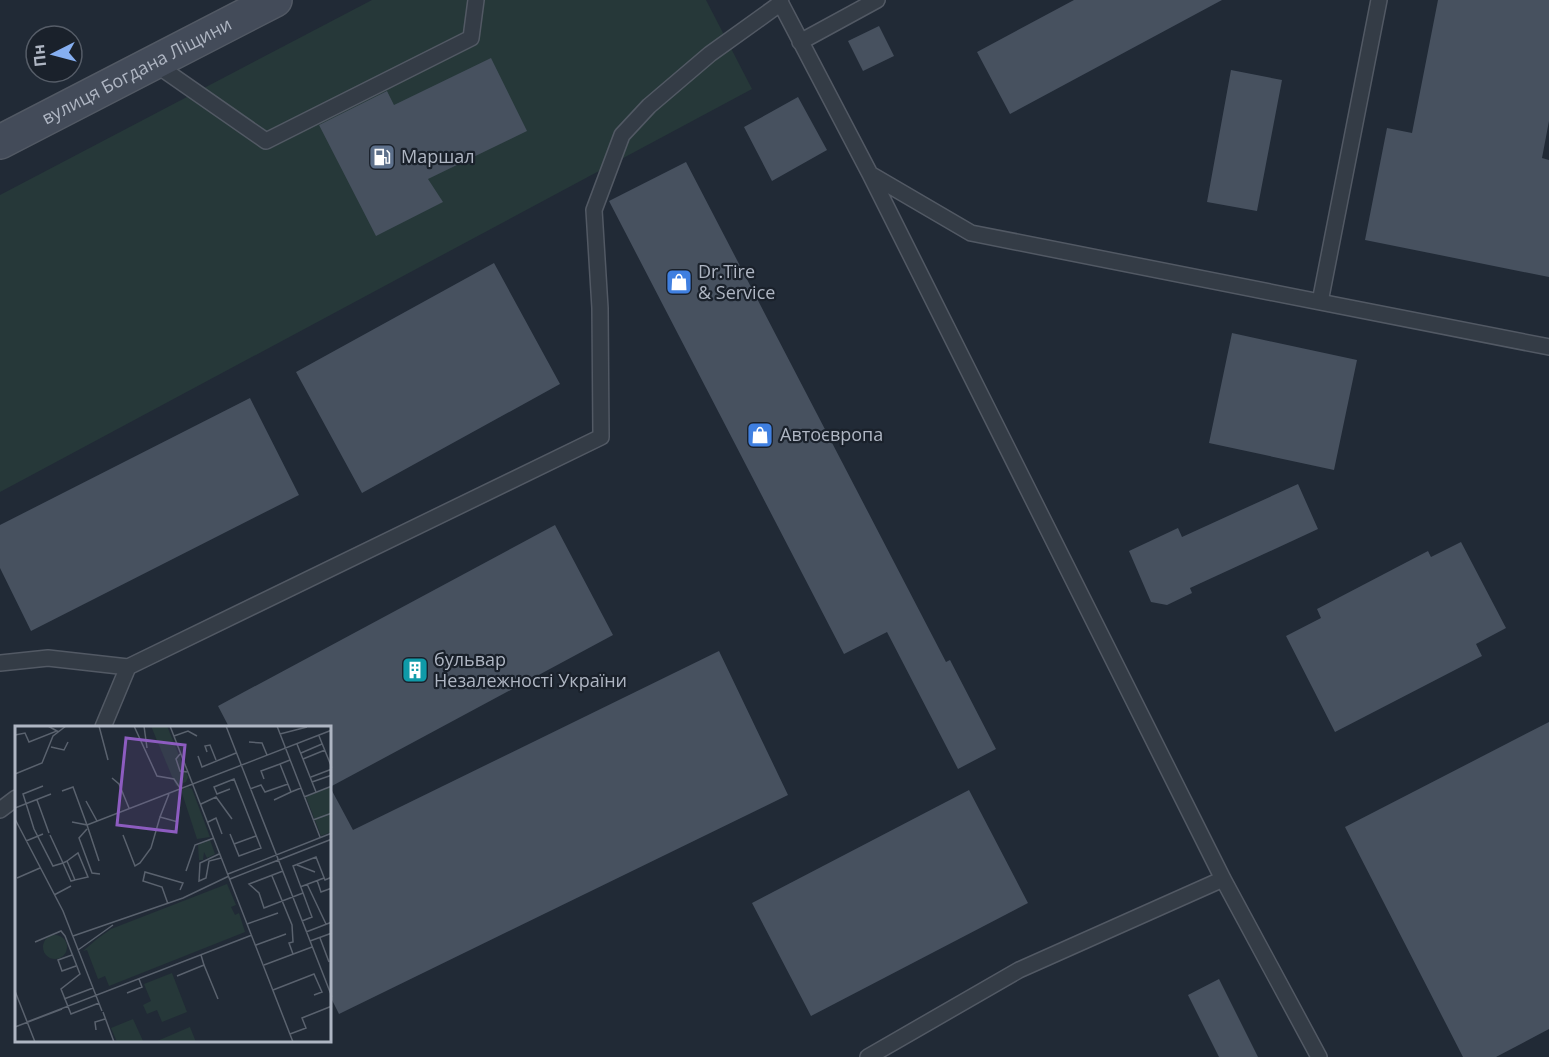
<svg xmlns="http://www.w3.org/2000/svg" width="1549" height="1057" viewBox="0 0 1549 1057" font-family="'Open Sans',sans-serif">
<style>
.green{fill:#263839}
.building{fill:#47515f}
.lines{fill:none;stroke-linecap:round;stroke-linejoin:round}
.service-casing{stroke:#525964;stroke-width:18}
.secondary-casing{stroke:#525964;stroke-width:36}
.service{stroke:#343c46;stroke-width:15}
.secondary{stroke:#434b59;stroke-width:33}
.labels{text-anchor:middle;stroke-width:4.5;stroke-linejoin:round;paint-order:stroke}
.street-label{font-size:18px;fill:#afb6c3;stroke:#1a212b}
.poi-label{font-size:18px;fill:#afb6c3;stroke:#1a212b;text-anchor:start}
.inset-road{fill:none;stroke:#5a626e;stroke-width:1.5}
.view{fill:#8d5cc0;fill-opacity:0.15;stroke:#8d5cc0;stroke-width:3}
.inset-edge{fill:none;stroke:#afb6c3;stroke-width:3}
</style>
<rect width="100%" height="100%" fill="#212a36"/>
<!-- green -->
<path class="green" d="M372,0h334l46,89 -752,403v-297z"/>
<!-- building -->
<path class="building" d="M1074,0h148l-212,114 -33,-62z
M1438,0h111v121l-7,37 7,2v117l-184,-37 22,-112 25,5z
M879,26l15,30 -31,15 -15,-30z
M491,58l36,73 -99,48 15,23 -67,34 -57,-111 68,-34 7,14z
M1231,70l51,10 -25,131 -50,-9z
M798,97l29,53 -55,31 -28,-54z
M686,162l260,500 4,-2 46,89 -38,20 -71,-137 -43,22 -235,-453z
M494,263l66,121 -198,109 -66,-121z
M1232,333l125,27 -23,110 -125,-27z
M250,398l49,97 -268,136 -31,-63v-43z
M1298,484l20,45 -128,59 2,5 -25,12 -16,-3 -22,-51 49,-23 4,9z
M555,525l58,110 -283,152 23,43 366,-179 69,144 -449,219 -9,-18v-269h-101l-11,-21z
M1461,542l45,86 -30,16 6,12 -147,76 -49,-96 35,-18 -4,-9 111,-58 3,6z
M1549,722v307l-53,28h-33l-118,-230z
M969,790l59,113 -217,113 -59,-113z
M1219,979l39,78h-39l-31,-62z"/>
<g class="lines">
<defs>
<path id="service" d="M779,0l91,174 353,705 96,178
M800,42l77,-42
M154,63l112,78 205,-103 5,-38
M870,174l101,59 349,69 59,-302
M1320,302l229,45
M0,663l48,-5 80,9
M103,727l25,-60 473,-230 -1,-129 -6,-98 28,-75 27,-29 61,-52 71,-51
M0,810l16,-12
M868,1057l151,-87 204,-91"/>
<g id="secondary">
<path id="s1" d="M0,142l275,-142"/>
</g>
</defs>
<!-- service casing -->
<use href="#service" class="service-casing"/>
<!-- secondary casing -->
<use href="#secondary" class="secondary-casing"/>
<!-- service -->
<use href="#service" class="service"/>
<!-- secondary -->
<use href="#secondary" class="secondary"/>
</g>
<!-- icons -->
<defs>
<symbol id="fuel-square" viewBox="-11 -11 22 22"><rect x="-9" y="-9" width="18" height="18" rx="4" fill="#5c6f8a" stroke="#1a212b"/><path d="M-5.5-6h7V0h2V4h1.3V-2.5L3-4.5l.8-.8L6-3V5H2.5V1h-1V6h-7ZM-4.2-4.7v3.2H.2V-4.7Z" fill="#fff"/></symbol>
<symbol id="shop-square" viewBox="-11 -11 22 22"><rect x="-9" y="-9" width="18" height="18" rx="4" fill="#3f7fe0" stroke="#1a212b"/><path d="M-5-2.5h2.3a2.7 3.5 0 0 1 5.4 0H5L5.5 6h-11ZM-1.5-2.5h3a1.5 2.3 0 0 0-3 0Z" fill="#fff"/></symbol>
<symbol id="building-square" viewBox="-11 -11 22 22"><rect x="-9" y="-9" width="18" height="18" rx="4" fill="#0f9aa8" stroke="#1a212b"/><path d="M-4-6H4V6H1V3H-1V6H-4ZM-2.5-4.3h1.7v1.8h-1.7ZM.8-4.3h1.7v1.8H.8ZM-2.5-1h1.7V.8h-1.7ZM.8-1h1.7V.8H.8Z" fill="#fff"/></symbol>
</defs>
<g fill-rule="evenodd">
<use href="#fuel-square" x="367" y="142" width="30" height="30"/>
<use href="#shop-square" x="664" y="267" width="30" height="30"/>
<use href="#shop-square" x="745" y="420" width="30" height="30"/>
<use href="#building-square" x="400" y="655" width="30" height="30"/>
</g>
<g class="labels">
<!-- street labels -->
<g class="street-label">
<text dy="6" stroke="none"><textPath href="#s1" startOffset="154">вулиця Богдана Ліщини</textPath></text>
</g>
<!-- poi labels -->
<g class="poi-label">
<text x="401" y="163">Маршал</text>
<text x="698" y="278">Dr.Tire<tspan x="698" dy="21">&amp; Service</tspan></text>
<text x="780" y="441">Автоєвропа</text>
<text x="434" y="666">бульвар<tspan x="434" dy="21">Незалежності України</tspan></text>
</g>
</g>
<!-- overview -->
<g transform="translate(15 726)">
<rect width="316" height="316" fill="#212a36"/>
<path d="M136,0h16l21,51 -2,5 -10,4zM173,61l4,2 18,48 -13,2 -16,-49zM316,61v45l-10,4 -15,-39zM195,114l5,14 -8,4 -3,-6 -1,8h-4l-1,-15zM212,158l9,21 -5,2 4,8 4,-2 6,19 -136,54 -4,-10 -7,3 -11,-29 -4,1 14,-12 14,-10zM28 221a12 12 0 1 1 24 0a12 12 0 1 1-24 0ZM157,247l15,39 -25,10 -5,-12 -10,4 -4,-9 8,-4 -7,-17zM118,293l10,22 5,1h-31l-6,-14zM175,301l6,15h-41z" fill="#263839"/>
<path class="inset-road" d="M84,0l9,34M119,0l23,50 17,3 6,9M129,0l3,22M155,0l123,316M211,0l106,271M262,0l43,111M265,8l27,-7M0,9l10,-2 4,9 28,-11 -9,-5M159,10l14,-5 9,5M304,10l13,32M234,16l13,1 5,12M282,18l19,48M36,21l13,3 4,-8M192,26l-2,-6 5,-1 6,15M286,27l21,-9M165,28l-4,5 4,12 7,1M183,30l4,11 34,-14M288,33l22,-9M275,34l-10,4 11,28 10,-4M0,48l27,-11 11,-27 13,-10M296,51l21,-8M97,52l7,6 10,24M249,53l-3,-8 19,-7M297,56l20,-7M28,60l-20,8 11,35 19,37 10,-3 -13,-28M215,63l-13,5 -3,-7 20,-8 27,69 -22,8 -9,-22M235,63l11,-4 4,7 23,-8M47,65l11,-4 14,38 245,-95M154,68l-9,23 18,5M289,71l28,-11M22,74l12,33M259,74l17,-8M71,75l11,20M186,78l15,-7 16,22M0,82l36,-14M0,93l48,92 39,100M298,94l19,-7M57,96l15,3 12,36M193,96l8,-4 6,16M72,103l-8,9 13,35 8,1M108,109l12,31 5,-3 11,-15 9,-31M11,115l17,-7M219,118l22,-8M204,128l-19,9 -1,18 7,-3 3,-17 12,-3M48,137l4,-2 8,19 13,-3 -10,-24 -11,8M48,137l8,18 4,-1M282,139l18,7M171,145l9,-26 19,-7M268,145l-34,13 10,9 5,15 39,-15M213,148l104,-41M257,150l20,49 1,17 -4,1 4,11M2,152l23,-10M215,153l102,-40M302,154l4,12 11,-4M292,158l19,40M285,161l24,-9M39,169l17,-9M153,178l-6,-17 -19,-6 2,-9 38,11 -3,7M287,195l10,-4 -19,-51 23,-9 9,23 7,-3M232,198l31,-11M291,206l26,-10M58,210l110,-38 46,-22M305,212l9,24M295,215l22,-8M20,216l26,-11 4,5 15,38 -19,15 10,25 28,-11M241,219l30,-11M63,224l35,-25M57,229l-14,5 4,11 14,-5M189,239l14,34M249,239l48,-18M162,250l27,-11 -3,-10M258,264l41,-16 8,18 -8,3M0,265l20,51M112,267l15,-6 -3,-8M49,273l29,-11M88,286l11,30M12,296l225,-87M0,301l47,-18M81,304l-1,-8 10,-3M275,308l16,-6 -4,-10 30,-12"/>
<path class="view" d="M111,12l59,7 -9,87 -59,-7z"/>
<rect width="316" height="316" class="inset-edge"/>
</g>
<!-- north arrow -->
<g transform="translate(54 54) rotate(264)"><circle r="28" fill="#1a212b" stroke="#565d68" stroke-width="1.5"/>
<path d="M0-4.5L10 22L0 15L-10 22Z" fill="#86aff1"/>
<text y="-9" font-size="16" font-weight="bold" text-anchor="middle" fill="#afb6c3">Пн</text>
</g>
</svg>
